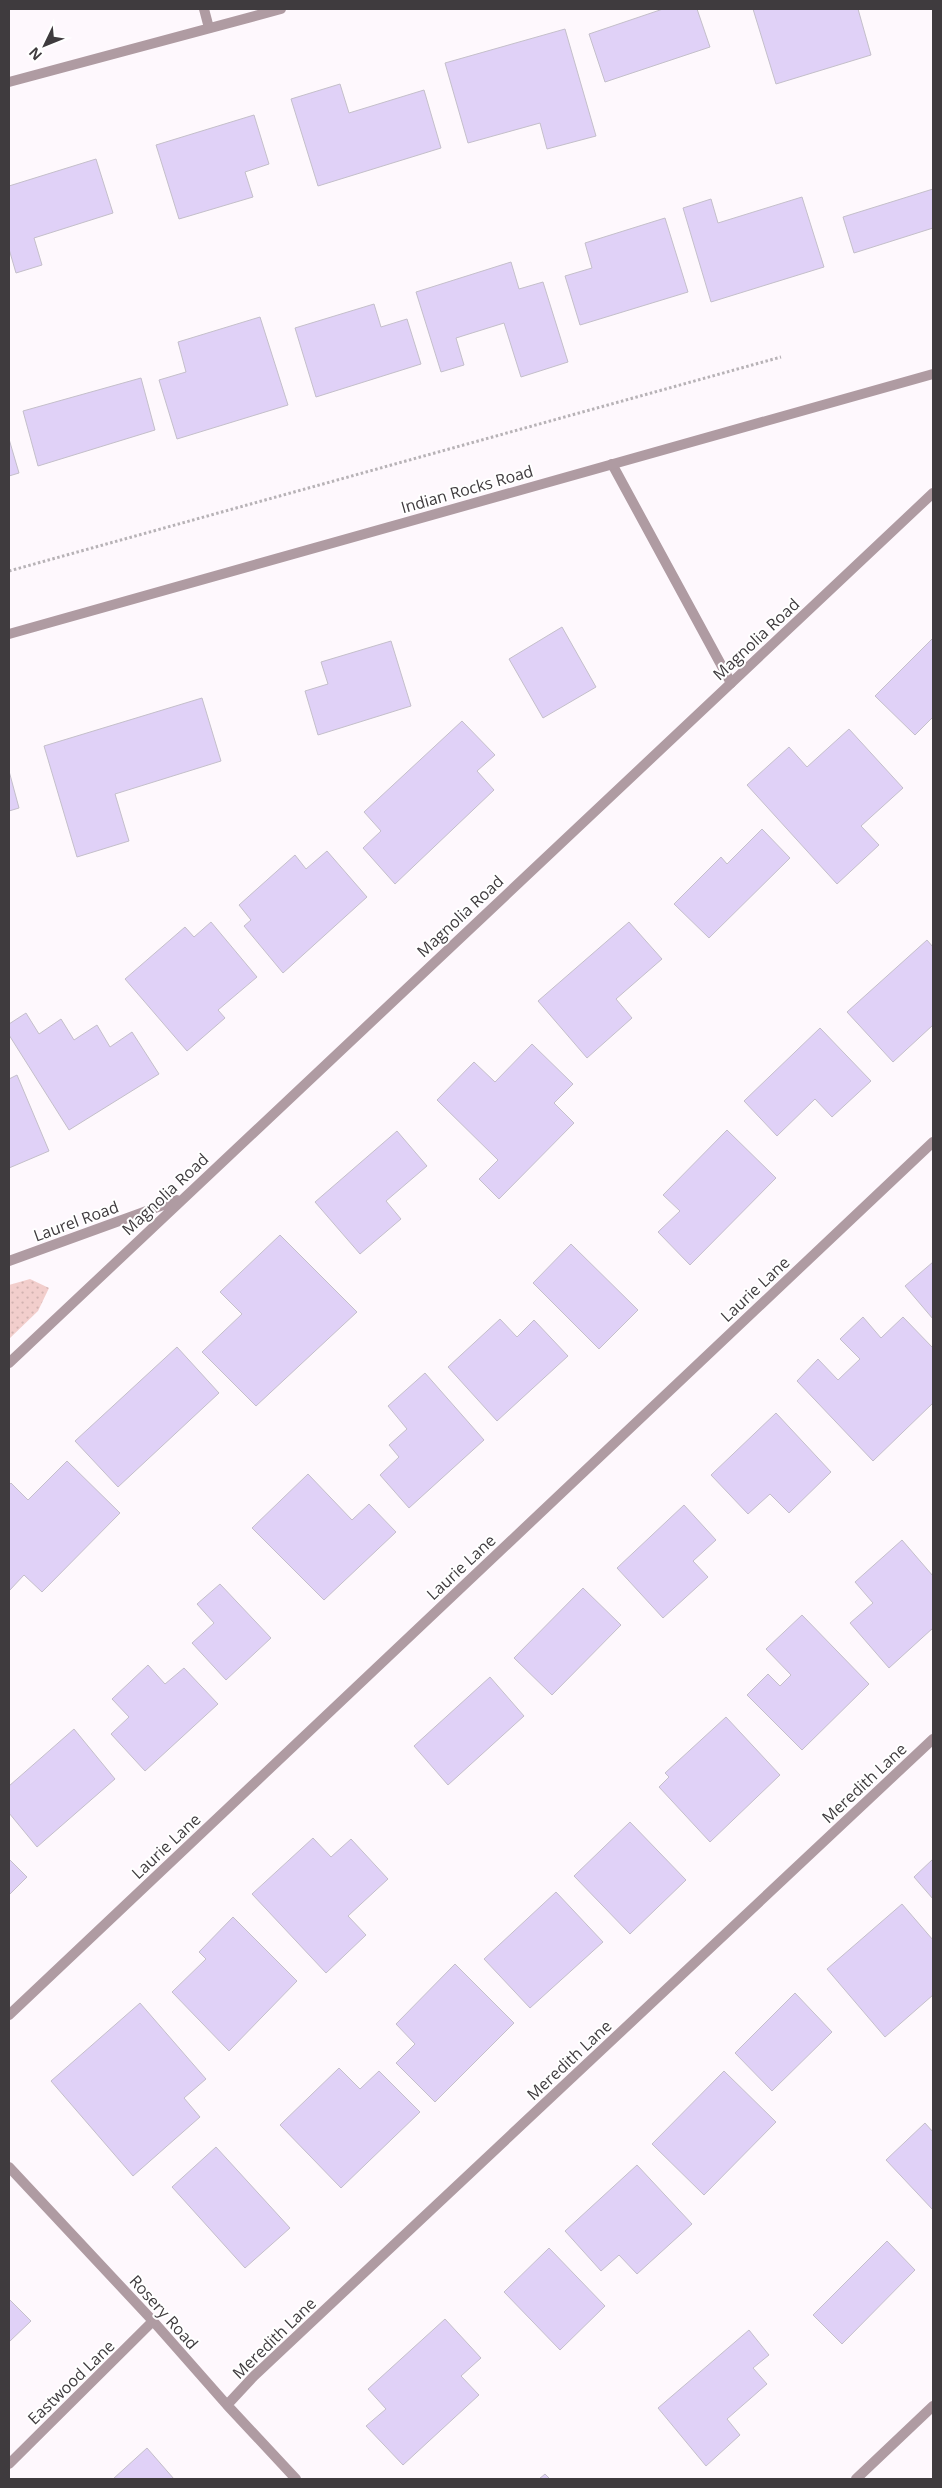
<svg xmlns="http://www.w3.org/2000/svg" width="942" height="2488" viewBox="0 0 942 2488" font-family="'Open Sans',sans-serif">
<style>
.grass{fill:url(#grass-dots)}
.building{fill:#e0d1f7;stroke:#c4bfca}
.lines{fill:none;stroke-linecap:round;stroke-linejoin:round}
.path{stroke:#b7b2b6;stroke-width:3;stroke-dasharray:2.5 2.5;stroke-linecap:butt}
.service{stroke:#af9ba2;stroke-width:10}
.minor{stroke:#af9ba2;stroke-width:10}
.tertiary{stroke:#af9ba2;stroke-width:10}
.labels{text-anchor:middle;stroke-width:4;stroke-linejoin:round;paint-order:stroke}
.street-label{font-size:16px;fill:#3f3b3e;stroke:#fff}
</style>
<defs>
<pattern id="grass-dots" width="8" height="8" patternUnits="userSpaceOnUse" patternTransform="scale(1.25)"><rect width="8" height="8" fill="#f2cecc"/><path d="M2 2h.1M6 6h.1" fill="none" stroke="#d1b2b0" stroke-width="1.8" stroke-linecap="round"/></pattern>
</defs>
<rect width="100%" height="100%" fill="#fef8fd"/>
<!-- grass -->
<path class="grass" d="M30,1279l19,9 -11,23 -29,28v-54z"/>
<!-- building -->
<path class="building" d="M663,9h34l13,38 -105,35 -16,-48z
M753,9h105l13,46 -95,29z
M565,29l31,107 -49,13 -7,-26 -72,20 -23,-80z
M340,84l9,29 75,-23 17,58 -123,38 -27,-87z
M254,115l15,49 -24,8 8,25 -74,22 -23,-74z
M96,159l17,54 -79,25 8,27 -26,8 -7,-24v-63z
M933,189v39l-79,25 -11,-36z
M802,197l22,70 -113,35 -28,-94 28,-9 7,24z
M665,218l23,74 -108,33 -15,-49 27,-8 -7,-25z
M511,262l8,27 24,-7 25,80 -47,15 -17,-54 -48,15 8,27 -23,7 -25,-80z
M374,304l7,23 26,-8 14,45 -105,33 -21,-69z
M260,317l28,88 -111,34 -18,-59 27,-8 -8,-30z
M141,378l14,52 -117,36 -15,-55z
M9,439l10,34 -10,3z
M562,627l34,60 -53,31 -34,-59z
M933,638v79l-18,18 -40,-39z
M391,641l20,65 -93,29 -13,-44 23,-7 -7,-22z
M202,698l19,63 -106,33 14,47 -52,16 -33,-111z
M462,721l33,34 -18,16 17,19 -99,94 -32,-36 18,-17 -17,-19z
M849,729l54,59 -42,38 18,19 -42,39 -90,-99 42,-38 18,20z
M9,771l10,37 -10,3z
M762,829l28,29 -81,80 -35,-34 47,-47 6,7z
M327,851l40,46 -84,76 -39,-47 7,-6 -12,-15 56,-50 11,14z
M211,922l46,55 -39,33 7,8 -38,33 -62,-72 60,-52 9,10z
M629,922l33,37 -46,40 16,19 -45,40 -49,-57z
M927,940l6,7v78l-40,37 -46,-50z
M26,1013l13,21 22,-15 13,21 23,-15 13,22 22,-15 27,42 -90,56 -60,-95v-11z
M820,1028l51,53 -39,36 -17,-18 -38,37 -33,-35z
M532,1044l41,40 -19,19 20,20 -75,76 -20,-20 19,-19 -61,-60 37,-38 21,20z
M17,1075l32,76 -40,17v-89z
M727,1130l49,48 -86,87 -32,-33 22,-21 -17,-16z
M397,1131l30,35 -41,35 15,18 -41,35 -45,-52z
M280,1235l77,77 -101,94 -54,-54 40,-38 -22,-22z
M571,1244l67,66 -39,39 -66,-66z
M933,1262v57l-28,-33z
M863,1317l18,21 22,-21 30,31v55l-60,58 -76,-80 21,-22 20,21 22,-21 -20,-20z
M500,1319l17,18 17,-17 34,36 -71,65 -49,-54z
M177,1347l42,46 -101,94 -43,-46z
M425,1373l59,67 -75,68 -29,-33 19,-18 -10,-12 18,-16 -19,-23z
M776,1413l55,59 -42,41 -19,-19 -22,20 -37,-39z
M67,1461l53,52 -78,79 -18,-17 -15,16v-106l2,-2 17,17z
M308,1474l44,46 17,-16 27,28 -72,68 -72,-72z
M684,1505l32,35 -23,21 15,16 -45,41 -46,-50z
M902,1540l31,36v52l-44,40 -39,-45 23,-20 -18,-21z
M220,1584l51,54 -45,42 -34,-37 22,-20 -17,-19z
M583,1588l38,37 -69,70 -38,-37z
M802,1615l67,69 -67,66 -55,-55 21,-21 12,12 11,-11 -25,-26z
M148,1665l17,19 19,-16 34,36 -73,67 -34,-37 18,-17 -17,-18z
M490,1677l34,39 -76,69 -34,-39z
M726,1717l54,58 -70,67 -51,-55 10,-10 -4,-4z
M74,1729l41,50 -78,68 -28,-34v-27z
M630,1822l56,58 -56,54 -56,-58z
M313,1838l18,19 20,-18 37,40 -40,37 18,19 -40,38 -74,-79z
M9,1859l18,18 -18,18z
M933,1859v40l-19,-22z
M556,1892l47,50 -73,66 -46,-49z
M902,1904l31,36v55l-48,42 -58,-68z
M233,1917l64,64 -68,70 -57,-59 34,-33 -7,-7z
M455,1964l59,59 -79,79 -39,-39 19,-19 -19,-20z
M795,1993l37,39 -60,59 -37,-38z
M140,2003l66,76 -22,19 16,19 -67,59 -82,-95z
M339,2068l21,21 19,-18 41,41 -79,76 -61,-63z
M724,2071l52,51 -72,73 -52,-51z
M925,2123l8,9v78l-47,-50z
M216,2147l74,81 -45,40 -73,-81z
M637,2165l55,59 -55,50 -18,-19 -18,16 -36,-40z
M887,2241l28,29 -73,74 -29,-29z
M549,2248l56,58 -45,44 -56,-58z
M9,2299l22,22 -22,21z
M445,2319l36,39 -20,18 18,19 -76,70 -37,-39 20,-17 -18,-20z
M749,2330l20,25 -16,13 14,16 -40,35 13,16 -34,31 -48,-58z
M147,2448l27,31h-61z
M545,2474l5,5h-11z"/>
<g class="lines">
<!-- path -->
<path class="path" d="M9,571l772,-214"/>
<!-- service -->
<path class="service" d="M612,464l119,219"/>
<!-- minor -->
<path class="minor" d="M204,9l5,19
M9,82l272,-73
M9,1261l168,-61
M9,1363l924,-870
M9,2015l924,-873
M9,2167l144,154 74,84 69,74
M227,2405l27,-29 679,-637
M9,2464l144,-143
M856,2479l77,-73"/>
<!-- tertiary -->
<path class="tertiary" d="M9,634l924,-260"/>
</g>
<g class="labels">
<!-- street labels -->
<g class="street-label">
<text transform="translate(467 489) rotate(-16)" y="6">Indian Rocks Road</text>
<text transform="translate(756 639) rotate(-43)" y="6">Magnolia Road</text>
<text transform="translate(460 916) rotate(-43)" y="6">Magnolia Road</text>
<text transform="translate(165 1194) rotate(-43)" y="6">Magnolia Road</text>
<text transform="translate(76 1221) rotate(-20)" y="6">Laurel Road</text>
<text transform="translate(755 1289) rotate(-43)" y="6">Laurie Lane</text>
<text transform="translate(461 1567) rotate(-43)" y="6">Laurie Lane</text>
<text transform="translate(864 1783) rotate(-43)" y="6">Meredith Lane</text>
<text transform="translate(166 1846) rotate(-43)" y="6">Laurie Lane</text>
<text transform="translate(569 2060) rotate(-43)" y="6">Meredith Lane</text>
<text transform="translate(164 2312) rotate(48)" y="6">Rosery Road</text>
<text transform="translate(274 2338) rotate(-44)" y="6">Meredith Lane</text>
<text transform="translate(71 2382) rotate(-44)" y="6">Eastwood Lane</text>
</g>
</g>
<!-- border -->
<rect width="942" height="2488" fill="none" stroke="#3f3b3e" stroke-width="20"/>
<!-- north arrow -->
<g transform="translate(45 45) rotate(227)" stroke="#ffffff" stroke-width="4" paint-order="stroke">
<path d="M0-4L9 19L0 12L-9 19Z" fill="#3f3b3e"/>
<text y="-8" font-size="14" font-weight="bold" text-anchor="middle" fill="#3f3b3e">N</text>
</g>
</svg>
